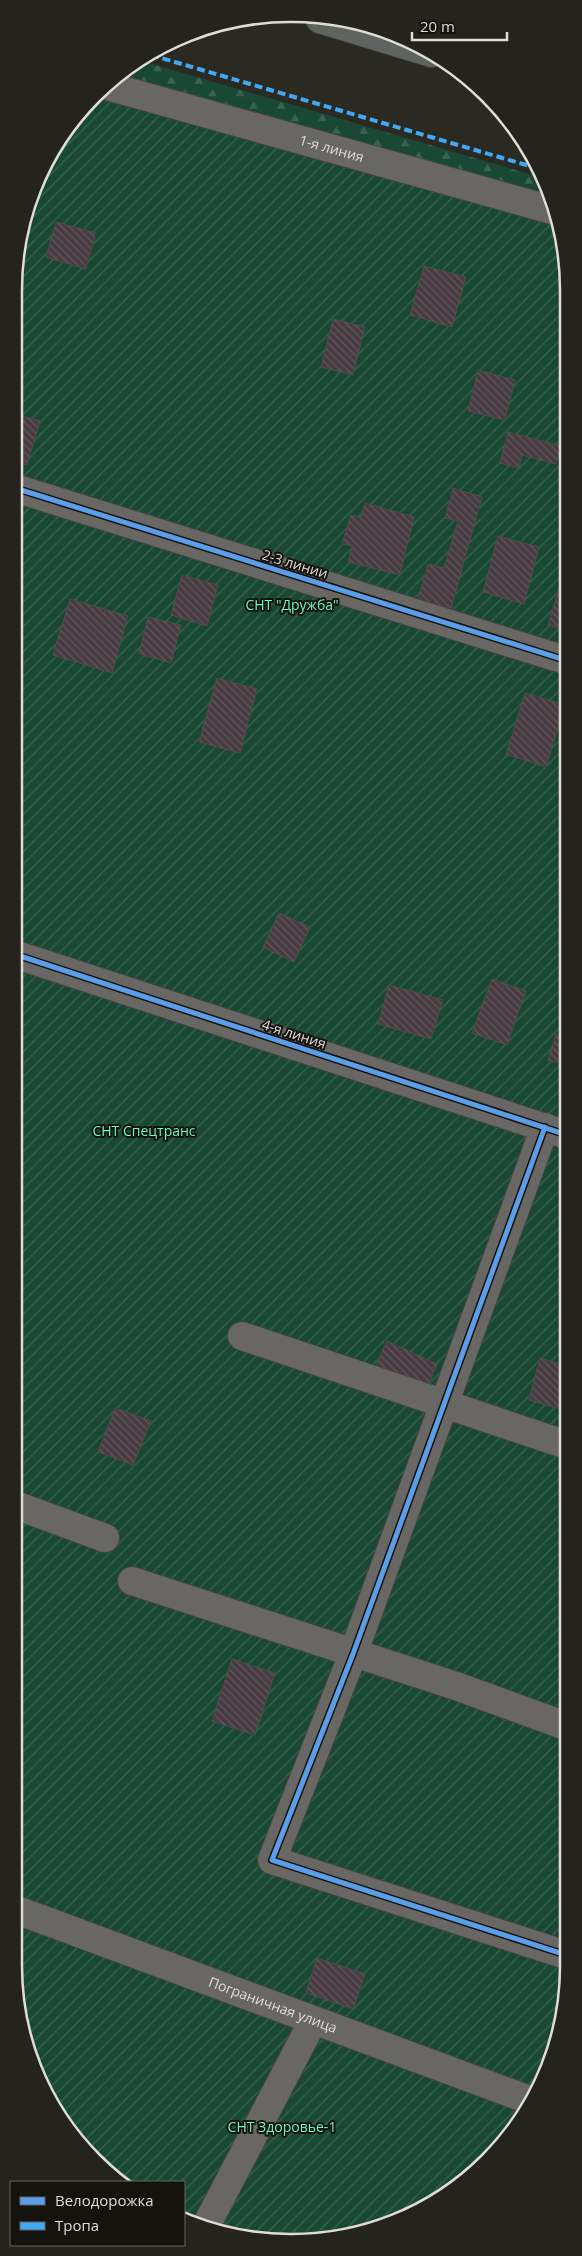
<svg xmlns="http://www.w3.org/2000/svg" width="582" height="2256" viewBox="0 0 582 2256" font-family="'Open Sans',sans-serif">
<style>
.forest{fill:url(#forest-firs)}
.garden{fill:url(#garden-furrows)}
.building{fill:url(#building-back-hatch);stroke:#4f4d4a}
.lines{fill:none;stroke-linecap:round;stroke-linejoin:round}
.minor-casing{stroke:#474640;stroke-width:30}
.major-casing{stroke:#474640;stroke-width:30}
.minor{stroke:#686763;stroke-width:28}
.major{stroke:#606460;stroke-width:28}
.quiet{stroke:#3fa9f5;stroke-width:4;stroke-dasharray:8 4;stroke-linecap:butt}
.cycleway-casing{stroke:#15130e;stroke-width:8}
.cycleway{stroke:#5a9eea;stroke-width:5}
.labels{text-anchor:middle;stroke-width:4;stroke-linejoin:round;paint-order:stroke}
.street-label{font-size:14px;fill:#dfddd6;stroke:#15130e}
.park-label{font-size:14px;fill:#67fac0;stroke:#15130e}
.rim{fill:none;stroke:#dfddd6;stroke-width:2.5}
</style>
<defs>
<pattern id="forest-firs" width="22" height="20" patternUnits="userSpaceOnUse" patternTransform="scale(1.25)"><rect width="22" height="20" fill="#194835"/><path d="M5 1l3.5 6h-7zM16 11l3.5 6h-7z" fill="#3a6252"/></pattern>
<pattern id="garden-furrows" width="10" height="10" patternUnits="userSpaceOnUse" patternTransform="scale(1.25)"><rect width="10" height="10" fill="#194835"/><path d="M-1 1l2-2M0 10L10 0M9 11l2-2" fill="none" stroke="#3a6252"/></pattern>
<pattern id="building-back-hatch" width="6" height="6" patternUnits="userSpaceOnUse" patternTransform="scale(1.25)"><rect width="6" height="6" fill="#483b42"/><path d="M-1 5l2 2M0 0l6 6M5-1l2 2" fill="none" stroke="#62575d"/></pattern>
</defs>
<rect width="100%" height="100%" fill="#2a2922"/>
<!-- forest -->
<path class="forest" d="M139,60l404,118 9,32 -441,-123z"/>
<!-- garden -->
<path class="garden" d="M111,87l441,123 14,45 -3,1764 -32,85 -71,81 -80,43 -107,14 -89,-24v-36h-57l-44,-34 -48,-77 -21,-106 5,-1728 41,-100z"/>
<!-- building -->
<path class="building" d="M56,222l40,11 -10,36 -40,-12z
M424,266l42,11 -14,50 -42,-12z
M333,319l32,8 -12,48 -32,-8z
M478,370l37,10 -10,40 -37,-9z
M18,415l22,6 -13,44 -9,-2z
M508,432l53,14 -5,18 -34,-9 -3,13 -19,-5z
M453,488l29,9 -31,112 -33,-10 10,-35 16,4 14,-47 -13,-3z
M365,503l49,14 -14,58 -52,-13 4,-16 -10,-2 9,-29 10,2z
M498,536l41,11 -15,57 -41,-12z
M182,575l36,10 -11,41 -36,-11z
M562,579l3,1v50l-17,-5z
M70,599l58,17 -16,57 -59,-18z
M148,617l33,8 -10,38 -32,-9z
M217,678l40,11 -17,64 -41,-11z
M525,693l40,12 -19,62 -40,-13z
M279,913l31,14 -16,35 -31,-15z
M492,979l34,12 -19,54 -35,-12z
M389,985l54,15 -12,39 -53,-15z
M556,1034l9,3v28l-17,-5z
M387,1341l50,23 -11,26 -51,-23z
M540,1358l24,7v45l-35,-10z
M115,1408l36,13 -18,44 -35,-13z
M232,1659l43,14 -20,62 -43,-14z
M317,1958l48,16 -12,35 -47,-16z"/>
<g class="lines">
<defs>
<g id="minor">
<path id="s1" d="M111,87l441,123"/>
<path d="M18,489l547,171"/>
<path d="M17,955l547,179"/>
<path d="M545,1127l-192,527 -81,206 291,94"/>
<path d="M242,1336l322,108"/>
<path d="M15,1505l90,33"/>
<path d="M132,1581l324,105 107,39"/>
<path id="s2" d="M14,1909l518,192"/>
<path d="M207,2224l106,-203"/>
</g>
<path id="major" d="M320,19l112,34"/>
</defs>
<!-- minor casing -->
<use href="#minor" class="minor-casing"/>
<!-- major casing -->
<use href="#major" class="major-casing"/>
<!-- minor -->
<use href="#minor" class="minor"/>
<!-- major -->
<use href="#major" class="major"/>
<!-- quiet -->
<path class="quiet" d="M151,55l389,114"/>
<defs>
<path id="cycleway" d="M18,489l547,171
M17,955l547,179
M545,1127l-192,527 -81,206 291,94"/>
</defs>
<!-- cycleway casing -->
<use href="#cycleway" class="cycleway-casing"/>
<!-- cycleway -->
<use href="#cycleway" class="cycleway"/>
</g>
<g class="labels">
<!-- street labels -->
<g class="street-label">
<text dy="5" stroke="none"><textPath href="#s1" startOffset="229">1-я линия</textPath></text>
<text transform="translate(295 564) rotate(17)" y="5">2-3 линии</text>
<text transform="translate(294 1034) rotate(18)" y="5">4-я линия</text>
<text dy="5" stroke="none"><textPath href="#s2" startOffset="276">Пограничная улица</textPath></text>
</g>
<!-- park labels -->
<g class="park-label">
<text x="292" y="610">СНТ "Дружба"</text>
<text x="144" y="1136">СНТ Спецтранс</text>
<text x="282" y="2132">СНТ Здоровье-1</text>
</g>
</g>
<!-- crop -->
<path d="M0 0H582V2256H0ZM290 22H292A268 268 0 0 1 560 290V1966A268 268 0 0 1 292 2234H290A268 268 0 0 1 22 1966V290A268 268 0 0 1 290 22Z" fill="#25231e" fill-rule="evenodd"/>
<path class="rim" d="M290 22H292A268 268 0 0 1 560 290V1966A268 268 0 0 1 292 2234H290A268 268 0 0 1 22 1966V290A268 268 0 0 1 290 22Z"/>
<!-- legend -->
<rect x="10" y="2181" width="175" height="65" fill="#15130e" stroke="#66645e"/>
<rect x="20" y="2197" width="25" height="8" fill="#5a9eea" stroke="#66645e"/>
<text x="55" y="2206" font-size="15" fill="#dfddd6">Велодорожка</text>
<rect x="20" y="2222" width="25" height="8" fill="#3fa9f5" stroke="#66645e"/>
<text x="55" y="2231" font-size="15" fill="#dfddd6">Тропа</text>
<!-- scale -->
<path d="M412 32v8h95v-8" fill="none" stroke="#dfddd6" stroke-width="2.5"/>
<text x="420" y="32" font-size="15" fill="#dfddd6" stroke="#15130e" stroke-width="4" paint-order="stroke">20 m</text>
</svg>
